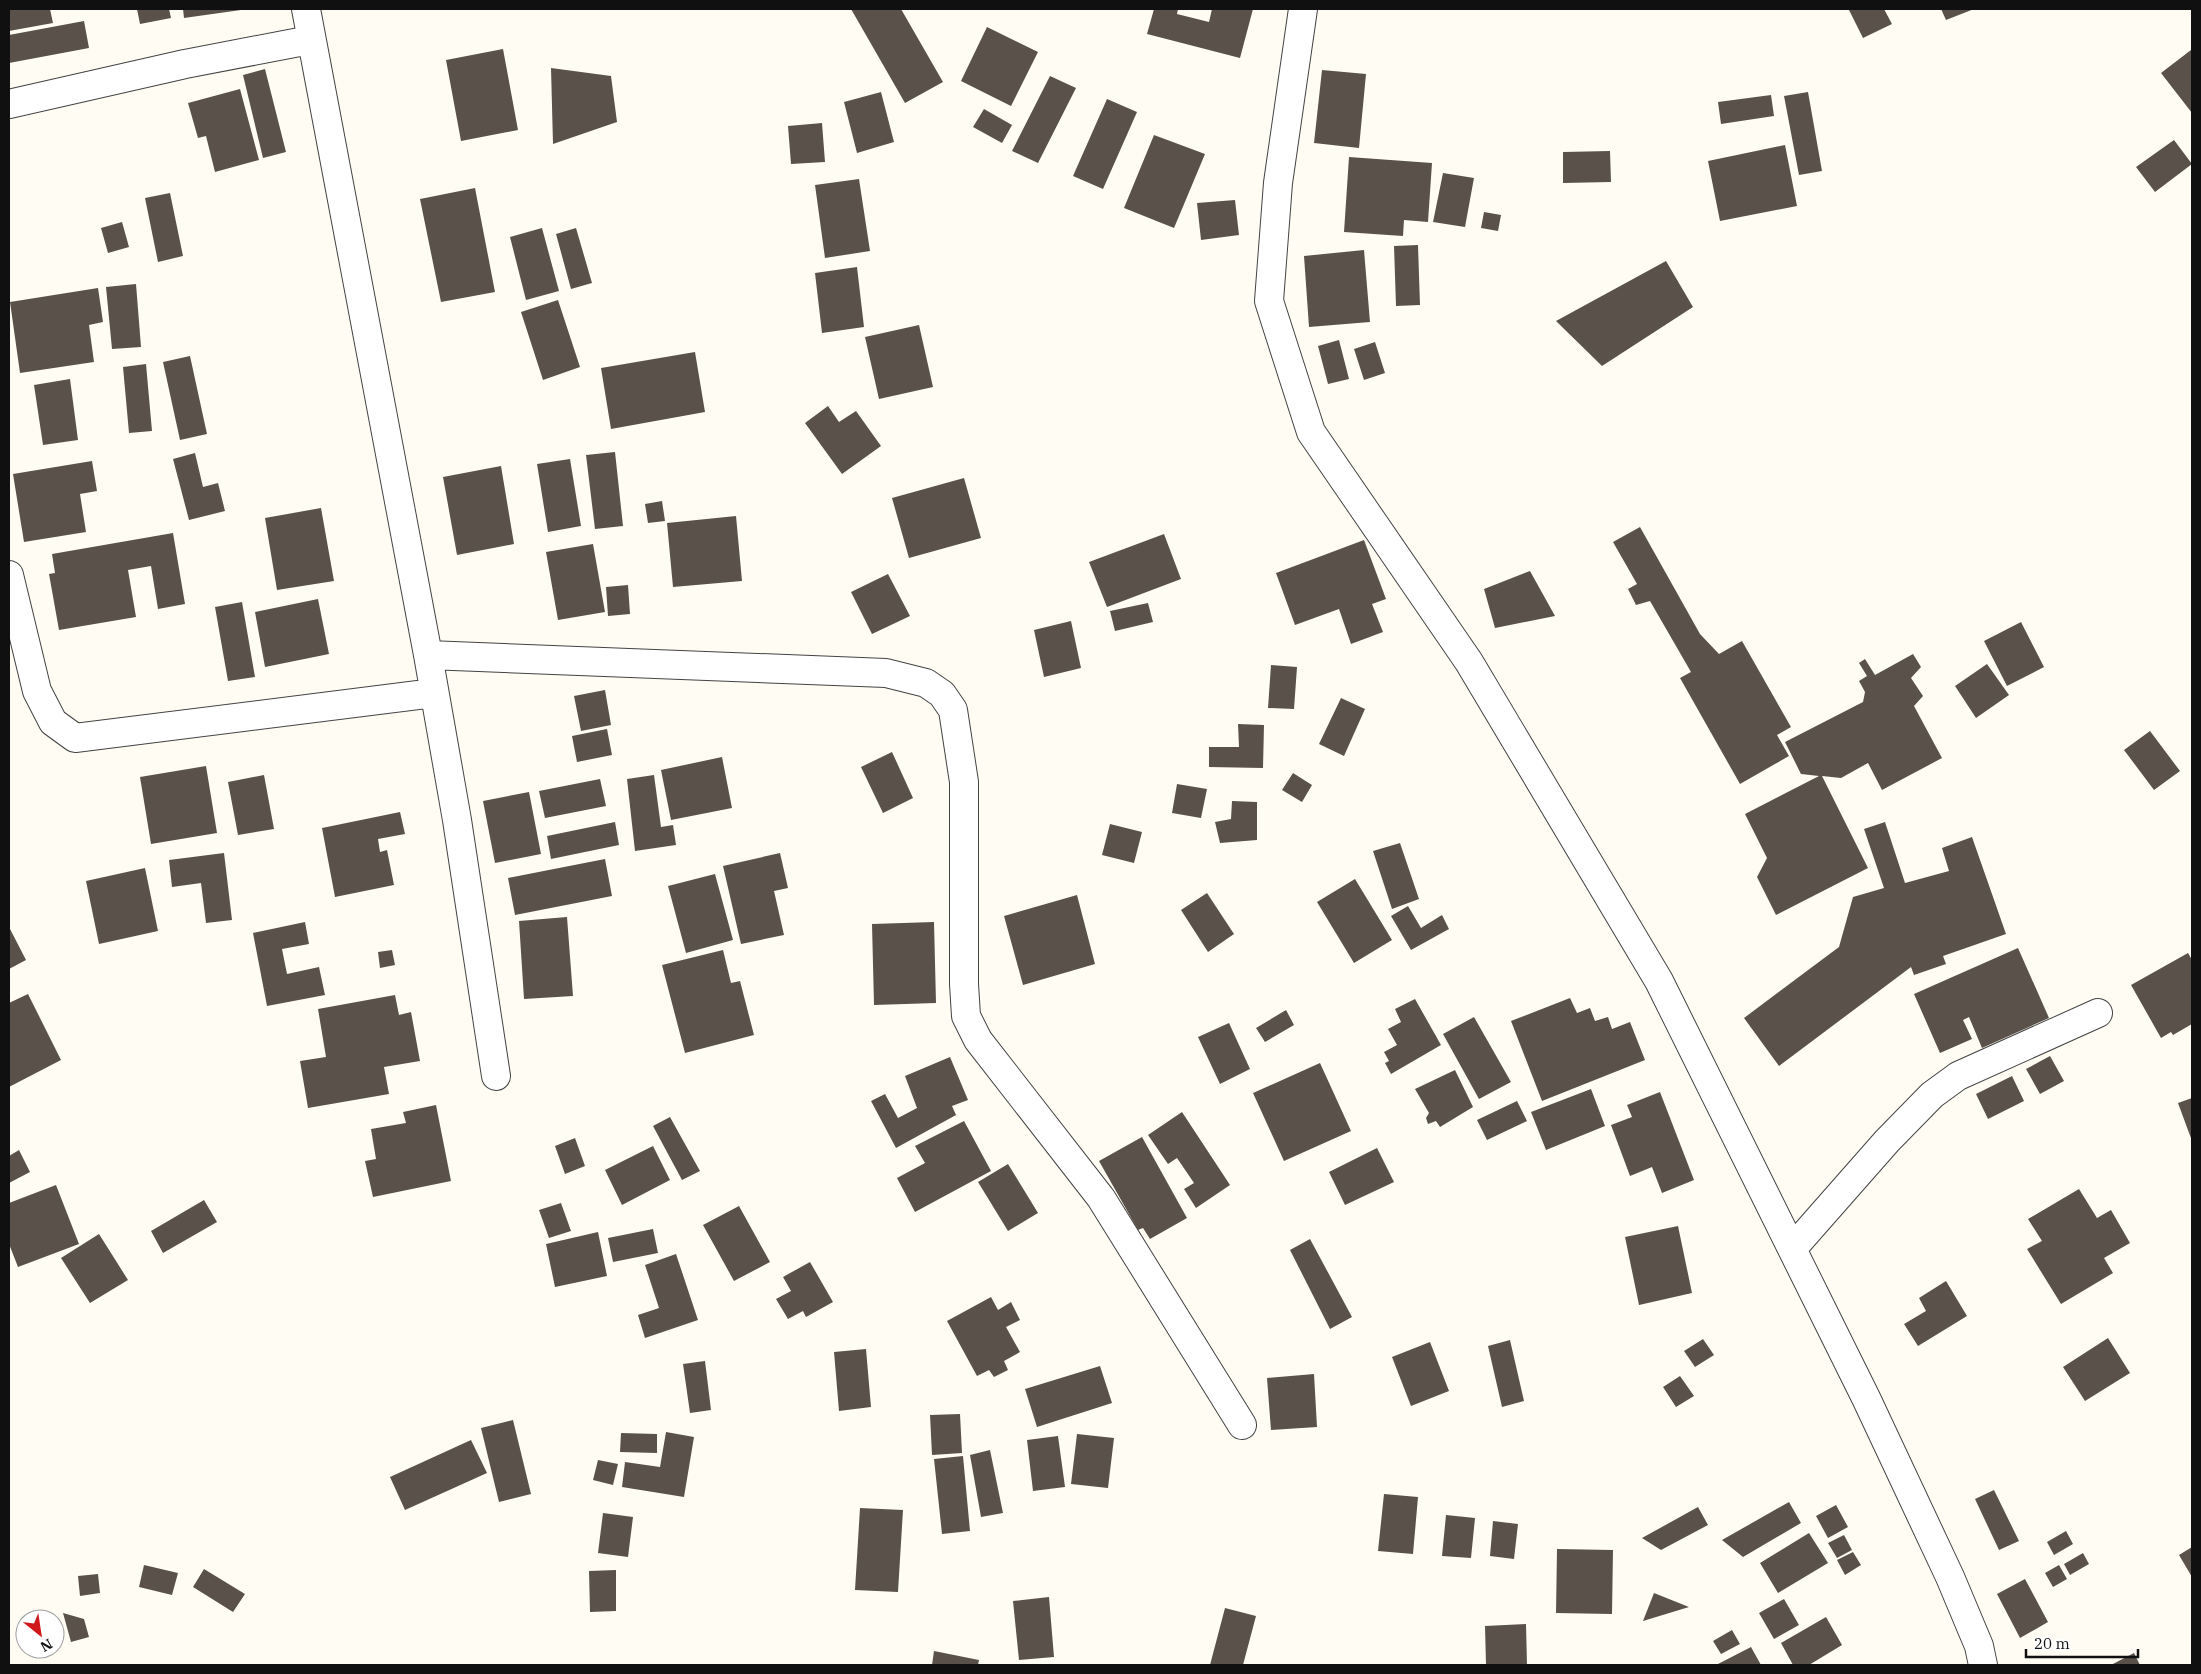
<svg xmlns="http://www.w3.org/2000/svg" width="2201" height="1674" viewBox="0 0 2201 1674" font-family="'IBM Plex Serif',serif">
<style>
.building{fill:#5a514b}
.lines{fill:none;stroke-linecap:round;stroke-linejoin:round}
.minor-casing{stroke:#434343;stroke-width:30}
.minor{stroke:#fff;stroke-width:28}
</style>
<rect width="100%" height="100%" fill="#fffdf3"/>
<!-- building -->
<path class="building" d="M9,9h41l3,14 -44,8z
M137,9h32l2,9 -31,6z
M183,9h57l1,1 -57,8z
M851,9h50l42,73 -38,21z
M1154,9h24l-1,5 32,8 3,-13h41l-13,49 -93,-24z
M1851,9h33l8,15 -29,14 -14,-28z
M1941,9h33l-28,11z
M84,21l5,27 -80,15v-28z
M987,27l51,25 -27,54 -50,-25z
M503,49l15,81 -57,11 -15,-81z
M2191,50l1,2v61l-31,-40z
M551,68l60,8 6,46 -64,22z
M265,69l21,83 -23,6 -20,-83z
M1322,70l44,4 -7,74 -45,-5z
M1050,76l26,12 -38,75 -26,-12z
M240,89l19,71 -44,12 -9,-36 -8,2 -10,-35z
M881,92l13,50 -37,11 -13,-51z
M1808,92l14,79 -23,4 -15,-79z
M1771,95l3,21 -53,8 -3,-22z
M1107,99l30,13 -34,77 -30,-13z
M984,109l28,16 -10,18 -29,-16z
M822,123l3,39 -34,2 -3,-38z
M1154,135l51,19 -31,74 -50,-20z
M2174,140l18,24 -37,28 -19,-25z
M1785,145l12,61 -77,15 -12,-60z
M1610,151l1,31 -48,1v-31z
M1349,157l83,6 -4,59 -24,-2 -1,16 -59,-4z
M1443,173l31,5 -9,49 -32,-5z
M859,179l11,72 -45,7 -10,-73z
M475,188l20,104 -54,10 -21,-103z
M170,193l13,63 -25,6 -13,-64z
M1235,200l4,35 -38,5 -4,-37z
M1484,212l17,3 -3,16 -17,-3z
M122,222l7,25 -21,6 -7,-25z
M542,228l17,63 -33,9 -16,-63z
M576,228l16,55 -21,6 -15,-55z
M1418,245l2,60 -24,1 -2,-60z
M1364,250l6,72 -61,5 -5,-71z
M1666,261l27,46 -91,59 -46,-45z
M857,267l7,60 -42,6 -7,-60z
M136,284l5,63 -29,2 -6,-62z
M98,288l5,34 -14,3 5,37 -74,11 -10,-71z
M558,300l22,67 -37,13 -22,-68z
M919,325l14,62 -54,12 -14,-62z
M1339,340l10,39 -21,5 -10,-38z
M1375,342l10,31 -21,7 -10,-31z
M695,352l10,60 -94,17 -10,-61z
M190,356l17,78 -27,6 -17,-78z
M146,364l6,67 -23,2 -6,-66z
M70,379l8,61 -35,5 -9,-60z
M828,406l11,16 17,-11 25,35 -39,28 -37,-51z
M615,452l8,74 -28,3 -9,-74z
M195,453l8,34 15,-4 7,28 -36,9 -16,-61z
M570,459l11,67 -33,6 -11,-68z
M92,461l5,30 -17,3 6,38 -62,10 -11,-68z
M501,466l13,78 -57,11 -14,-78z
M964,478l17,60 -72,20 -17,-60z
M662,501l3,20 -17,2 -3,-19z
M321,508l13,73 -57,9 -12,-72z
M736,516l6,65 -69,6 -6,-64z
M1640,527l60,107 19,20 23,-13 49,86 -14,8 12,21 -49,28 -60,-106 11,-6 -41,-71 -14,4 -8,-16 9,-5 -24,-42z
M173,533l12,71 -27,5 -7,-43 -23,4 8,47 -77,13 -10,-56 6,-1 -3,-19z
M1164,534l17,45 -74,28 -18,-45z
M1364,540l22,59 -14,5 11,28 -32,12 -12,-35 -44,16 -19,-52z
M593,544l12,68 -47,8 -12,-68z
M1530,571l25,45 -60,12 -11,-39z
M888,574l22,42 -38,18 -21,-42z
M628,585l2,29 -22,2 -2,-29z
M318,599l11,55 -64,13 -10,-55z
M242,602l13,75 -27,4 -13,-74z
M1148,603l5,19 -38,9 -5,-20z
M1071,621l10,47 -37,9 -10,-47z
M2021,622l23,45 -37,19 -23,-45z
M1913,654l8,13 -10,11 12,18 -9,10 28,52 -60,32 -14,-27 -27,15 -19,-2 46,92 -92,47 -19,-38 10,-19 -22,-44 74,-38 -18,-2 -16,-32 78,-40 2,-10 -6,-11 8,-5 -8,-13 6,-4 10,16z
M1987,664l22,31 -33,23 -21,-32z
M1271,665l26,2 -3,42 -26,-1z
M605,690l6,35 -30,6 -7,-35z
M1341,698l24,11 -21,47 -25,-12z
M1238,724l26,1 -1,43 -54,-1v-20h30z
M607,729l5,26 -35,7 -5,-26z
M2150,731l30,40 -26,19 -30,-40z
M892,752l21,46 -30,15 -22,-46z
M722,757l10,51 -61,12 -10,-50z
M206,766l11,67 -66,11 -11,-67z
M1293,773l19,12 -10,17 -20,-12z
M264,775l10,54 -36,6 -10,-53z
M654,775l7,52 12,-2 3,20 -41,6 -8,-72z
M600,779l6,27 -61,12 -6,-27z
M1177,784l30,5 -6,29 -29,-5z
M529,792l12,62 -46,9 -12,-62z
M1232,801l25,1v38l-37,3 -5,-21 16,-3z
M400,812l5,22 -27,5 2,13 7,-2 7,35 -59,12 -13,-69z
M615,822l4,23 -68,14 -4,-23z
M1885,822l20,61 44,-12 -7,-23 30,-11 34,97 -63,22 3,8 -32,11 -3,-8 -132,99 -35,-48 95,-71 14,-50 31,-9 -20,-59z
M1110,824l32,8 -8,31 -32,-8z
M1400,843l19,56 -27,10 -19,-58z
M224,853l8,67 -26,3 -5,-40 -29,4 -3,-27z
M780,853l8,35 -14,3 10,44 -43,9 -18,-78z
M605,859l7,37 -97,19 -7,-37z
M145,868l13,63 -59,13 -13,-63z
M715,874l18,66 -47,13 -18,-67z
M1355,879l37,61 -38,23 -37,-61z
M1207,893l27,41 -26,18 -27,-42z
M1077,895l18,69 -72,21 -19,-69z
M1408,906l13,22 21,-13 7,14 -38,21 -20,-34z
M567,917l6,79 -49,3 -5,-78z
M305,922l4,22 -27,5 5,25 32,-7 6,28 -58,11 -14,-73z
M934,922l2,81 -62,2 -2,-81z
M9,927l17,33 -17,9z
M2018,948l31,70 -67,30 -13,-31 -6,3 9,19 -32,14 -26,-59z
M392,950l3,15 -15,3 -2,-16z
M723,950l8,33 9,-2 14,54 -69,18 -23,-88z
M2188,953l4,7v64l-19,11 -2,-3 -10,6 -30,-53z
M28,994l33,66 -52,27v-84z
M395,995l4,20 12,-3 9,49 -36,6 5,27 -81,14 -8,-47 26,-4 -8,-48z
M1570,998l7,15 13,-5 5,13 13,-4 4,12 18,-7 15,38 -103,41 -31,-80z
M1415,999l26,46 -50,29 -6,-11 4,-2 -5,-9 13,-7 -9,-16 13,-7 -6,-13z
M1286,1010l8,15 -29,17 -9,-14z
M1474,1017l37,65 -32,17 -36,-65z
M1229,1023l21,46 -30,15 -22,-47z
M2050,1056l14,25 -24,13 -14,-25z
M950,1057l18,43 -16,6 4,9 -60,33 -25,-47 14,-7 13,24 19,-10 -12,-32z
M1320,1063l31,68 -67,30 -31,-68z
M1455,1070l18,37 -33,20 -4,-6 -8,3 -2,-6 3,-5 -14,-24z
M2012,1076l12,25 -36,18 -12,-25z
M1591,1089l14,37 -59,24 -15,-38z
M1660,1092l34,88 -32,13 -10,-26 -22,9 -19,-51 21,-8 -5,-12z
M2192,1098v43l-14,-38z
M1517,1101l10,20 -40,19 -10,-20z
M436,1105l15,76 -78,16 -8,-36 11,-2 -5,-30 35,-6 -3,-11z
M1182,1112l48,73 -34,23 -12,-19 10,-6 -17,-25 -9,6 -20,-29z
M670,1117l30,54 -18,9 -29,-54z
M964,1121l27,50 -76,41 -18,-34 28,-15 -10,-17z
M1142,1137l45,81 -37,21 -7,-11 -5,2 -39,-69z
M575,1138l10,28 -20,8 -10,-28z
M653,1146l17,34 -48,25 -17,-35z
M1377,1148l17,34 -49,23 -16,-33z
M19,1150l11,22 -21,11v-27z
M1008,1164l30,49 -30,18 -30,-49z
M56,1185l23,59 -61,23 -9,-23v-41z
M2079,1189l18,29 14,-8 19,33 -26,15 9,15 -52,31 -34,-55 15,-8 -14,-22z
M204,1200l13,22 -54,31 -12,-22z
M561,1203l10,28 -22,7 -10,-28z
M739,1206l31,56 -36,19 -31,-56z
M1678,1226l14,67 -53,12 -14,-68z
M653,1229l5,24 -45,9 -5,-24z
M598,1232l9,44 -52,11 -9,-43z
M99,1234l29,46 -38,23 -29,-45z
M1310,1239l42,78 -22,12 -40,-79z
M676,1254l22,66 -53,18 -7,-23 21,-7 -14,-43z
M810,1262l23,40 -27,15 -3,-6 -15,8 -12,-20 15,-8 -8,-14z
M1946,1281l21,35 -49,30 -14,-22 22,-13 -7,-13z
M991,1297l7,13 13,-8 9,18 -14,7 14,25 -16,9 4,9 -14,7 -5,-7 -12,6 -30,-55z
M2108,1338l22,35 -45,28 -22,-34z
M1703,1339l11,16 -19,12 -11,-16z
M1510,1340l14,61 -22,6 -14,-61z
M1430,1342l19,49 -38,15 -19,-49z
M866,1349l5,58 -32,4 -5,-59z
M705,1361l6,49 -21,3 -7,-49z
M1100,1366l12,37 -75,24 -12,-38z
M1314,1374l3,53 -46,3 -4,-52z
M1680,1376l14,20 -18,11 -13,-20z
M960,1414l2,39 -30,2 -2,-40z
M513,1420l18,74 -32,8 -18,-74z
M666,1432l28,5 -10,60 -62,-10 3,-25 35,5z
M621,1433l36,1v19l-37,-1z
M1077,1434l37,4 -6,50 -37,-4z
M1058,1436l7,51 -32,4 -6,-51z
M471,1440l16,33 -82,37 -15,-33z
M990,1450l13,63 -22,4 -11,-62z
M963,1456l7,75 -28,3 -8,-75z
M598,1460l20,4 -5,21 -20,-5z
M1994,1490l25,51 -20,9 -24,-51z
M1384,1494l34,3 -5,57 -35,-3z
M1789,1502l12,21 -58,34 -21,-17z
M1836,1505l12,22 -20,11 -12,-22z
M1698,1507l10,18 -47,25 -19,-12z
M860,1508l43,2 -5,82 -43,-2z
M603,1513l30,4 -5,40 -30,-4z
M1446,1515l29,3 -4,40 -29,-2z
M1493,1521l25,3 -4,35 -24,-3z
M2066,1531l7,13 -19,11 -7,-13z
M1809,1533l19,30 -50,30 -18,-30z
M1844,1535l8,15 -15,8 -9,-15z
M2192,1547v30l-13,-22z
M1557,1549l56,1 -1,64 -56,-1z
M1853,1552l8,13 -16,10 -8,-15z
M2083,1553l6,11 -19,11 -6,-11z
M144,1565l34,8 -6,22 -33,-8z
M2059,1565l8,14 -14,8 -8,-14z
M204,1569l41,25 -12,18 -40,-25z
M616,1570v41l-26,1 -1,-41z
M98,1574l2,19 -20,3 -2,-20z
M2025,1579l23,43 -28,16 -23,-44z
M1654,1593l35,14 -46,14z
M1049,1597l5,60 -35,3 -6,-59z
M1784,1599l15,26 -25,14 -15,-26z
M1225,1608l31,8 -13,49h-33z
M63,1613l21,6 5,18 -18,5z
M1826,1617l16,28 -33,20h-16l-12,-22z
M1526,1624l1,41h-41l-1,-39z
M1732,1630l8,14 -19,10 -8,-13z
M1751,1647l10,18h-45z
M934,1651l45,9 -1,5h-46z
M2134,1653l6,12h-29z"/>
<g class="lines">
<defs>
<path id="minor" d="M306,9l122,646 29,165 39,256
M1303,9l-25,174 -9,118 42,131 158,230 190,319 207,417 84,179 29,69 4,19
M9,104l176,-40 125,-24
M9,575l28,116 16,31 22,16 359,-45
M428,655l458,18 40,10 16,11 11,16 11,72v202l2,32 12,24 123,158 141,227
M1792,1249l95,-108 45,-46 26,-19 140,-63"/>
</defs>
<!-- minor casing -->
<use href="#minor" class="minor-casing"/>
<!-- minor -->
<use href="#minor" class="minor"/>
</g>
<!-- border -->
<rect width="2201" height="1674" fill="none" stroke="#101010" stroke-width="20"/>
<!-- north arrow -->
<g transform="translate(40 1634) rotate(150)"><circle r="24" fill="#ffffff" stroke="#9f9f9f"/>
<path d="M0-4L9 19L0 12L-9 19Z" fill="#d0181b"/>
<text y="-8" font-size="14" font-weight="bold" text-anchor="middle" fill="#101010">N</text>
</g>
<!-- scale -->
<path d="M2026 1649v8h112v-8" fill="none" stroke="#101010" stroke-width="2.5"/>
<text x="2034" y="1649" font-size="15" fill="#101010" stroke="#ffffff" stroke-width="4" paint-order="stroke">20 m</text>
</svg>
